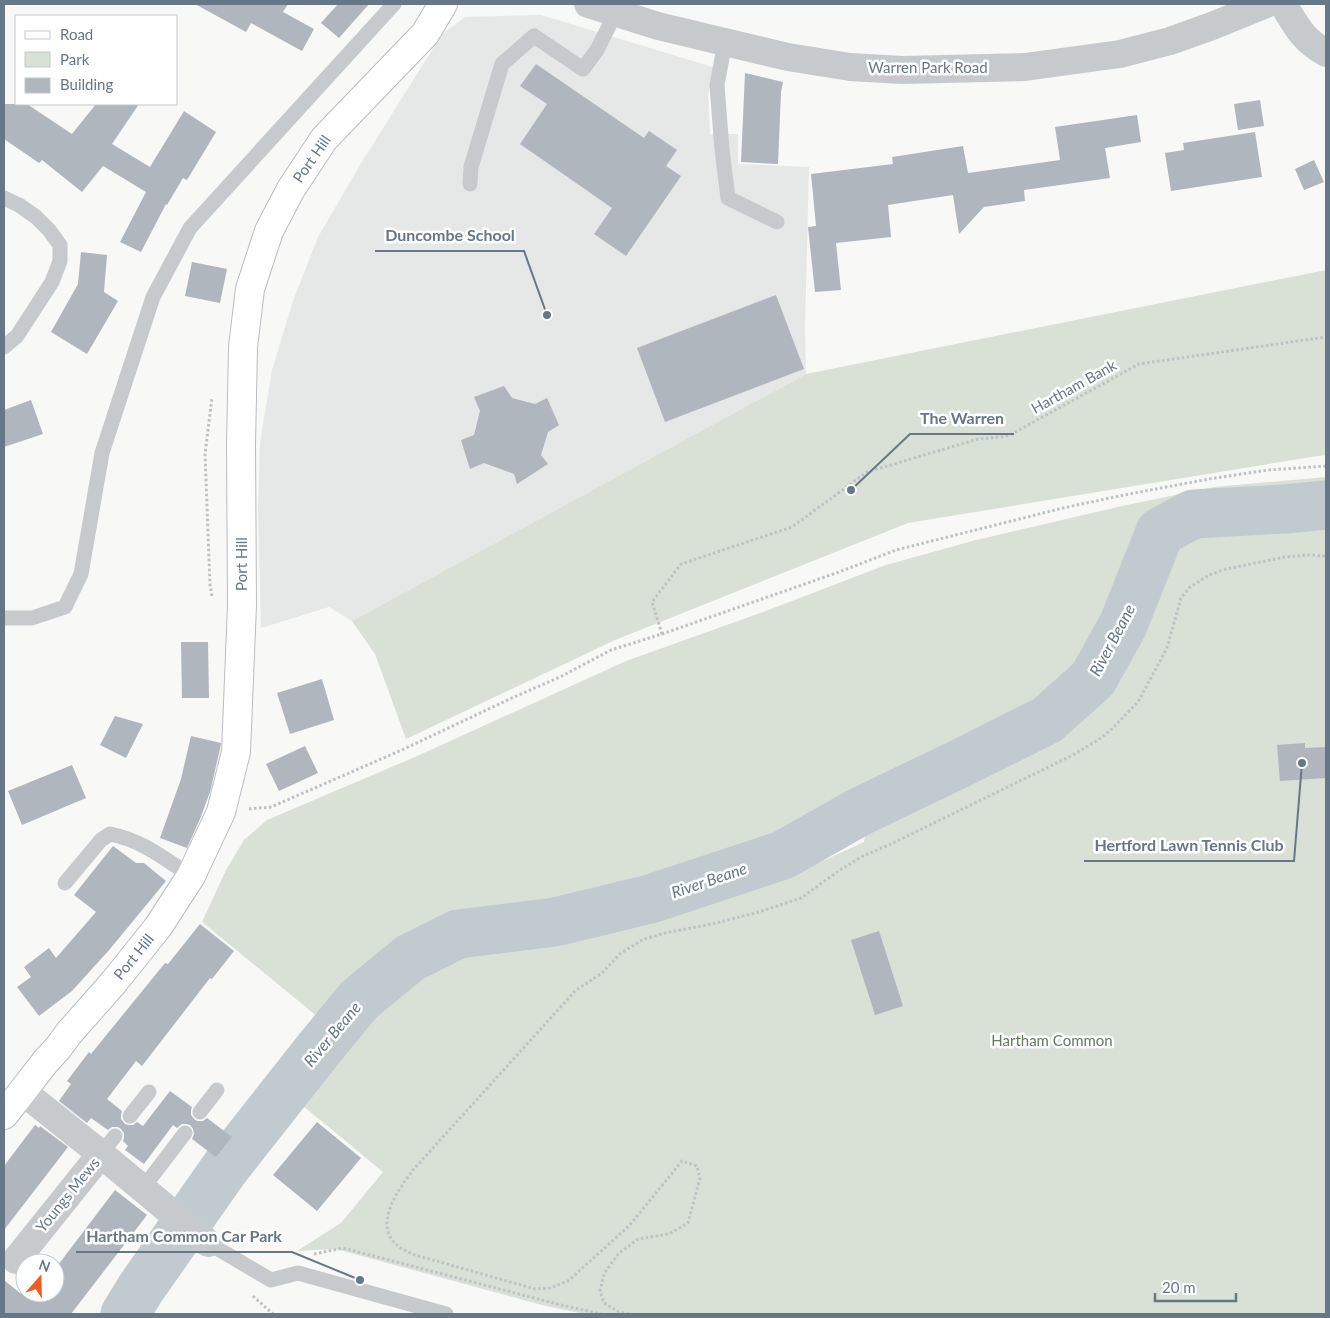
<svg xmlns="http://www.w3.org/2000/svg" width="1330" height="1318" viewBox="0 0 1330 1318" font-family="Lato,sans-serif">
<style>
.built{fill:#e6e7e7}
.green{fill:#d9e0d6}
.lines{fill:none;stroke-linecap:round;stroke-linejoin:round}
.river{stroke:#c0cacf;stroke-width:49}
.building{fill:#afb6bd}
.secondary-casing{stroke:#b8bdc2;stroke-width:30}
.path{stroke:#bfc2c4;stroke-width:3;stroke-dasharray:2.5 2.5;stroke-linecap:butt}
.service{stroke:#c6cacd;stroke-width:15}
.minor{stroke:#c6cacd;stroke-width:28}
.secondary{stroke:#fff;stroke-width:28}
.labels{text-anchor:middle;stroke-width:5;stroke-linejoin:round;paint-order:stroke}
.street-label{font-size:15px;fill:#678;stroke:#fff}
.park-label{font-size:15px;fill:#657a61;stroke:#fff}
.water-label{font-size:16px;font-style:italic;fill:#627883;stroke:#fff}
.leader{fill:none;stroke:#678;stroke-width:2}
.callout-dot{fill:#678;stroke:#fff;stroke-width:2}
.callout-label{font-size:16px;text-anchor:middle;font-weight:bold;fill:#678;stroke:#fff;stroke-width:5;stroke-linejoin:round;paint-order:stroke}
</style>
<rect width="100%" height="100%" fill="#f8f8f6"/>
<!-- built -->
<path class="built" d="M541,15l175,53 -8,26 2,40h28v30l71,3 -4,161 1,46 -454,247 -23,-14 -68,21 -3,-118 2,-67 12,-73 21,-69 25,-64 42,-72 82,-131 23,-17z"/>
<!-- green -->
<path class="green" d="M1326,270v185l-15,2 -403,66 -293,117 -209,99 -31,-85 -23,-33 454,-247z
M1326,477v17l-160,19 -35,30 -24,71 -20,43 -36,37 -51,33 -56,22 -165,86 -97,34 -103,34 -90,10 -56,14 -43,19 -25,24 -41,52 -122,-100 24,-52 18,-30 23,-20 148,-63 211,-96 137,-49 123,-47 90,-25 146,-34 92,-19z
M1326,527v787h-742l-42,-9 -206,-56 -39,2 44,-28 42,-51 -81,-67 84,-104 30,-23 39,-20 40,-13 74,-7 192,-53 66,-26 37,-17 2,-12 3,-5 192,-91 40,-33 20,-21 14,-35 18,-53 3,-29 8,-14 10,-9 23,-5z"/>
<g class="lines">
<!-- river -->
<path class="river" d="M125,1314l16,-26 84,-120 93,-118 41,-50 51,-42 48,-24 97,-12 95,-23 133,-44 76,-43 100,-48 88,-44 46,-41 30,-54 37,-93 33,-18 92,-5 41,-4"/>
</g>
<!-- building -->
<path class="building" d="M195,4h93l-5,8 31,17 -12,22 -51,-28 -5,9z
M338,4h31l-30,34 -18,-15z
M536,64l108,74 5,-7 28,19 -11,16 15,10 -55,80 -32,-22 18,-26 -92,-64 27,-40 -27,-18z
M745,73l38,9 -2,10 -3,72 -37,-2z
M1260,100l4,26 -26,4 -4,-26z
M4,104h23l45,30 24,-30h43l-27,40 38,23 34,-56 32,21 -29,48 -4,-2 -16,27 -1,-1 -25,48 -21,-10 26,-50 -43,-26 -21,26 -40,-32 -3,3 -35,-24z
M1137,115l4,27 -36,6 5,30 -86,12 1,11 -41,6 -25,27 -6,-39 -65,10 3,32 -55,6 5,47 -26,2 -7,-65 8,-1 -5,-52 82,-10 -1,-7 71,-11 5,27 92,-13 -5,-33z
M1255,132l7,45 -91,14 -6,-38 19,-3 -1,-7z
M1314,160l10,22 -20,8 -9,-21z
M81,252l26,3 -3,37 14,9 -31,53 -36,-22 27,-48z
M192,262l35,7 -7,34 -35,-7z
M776,295l28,74 -139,53 -28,-74z
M504,386l8,12 23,6 12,-6 12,27 -11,7 -7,23 7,9 -31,20 -3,-10 -30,-11 -14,6 -9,-29 13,-5 6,-24 -6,-14z
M31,400l12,34 -39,13v-37z
M181,642h27l1,56h-27z
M322,679l12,41 -44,14 -13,-41z
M115,716l28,8 -17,34 -26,-13z
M191,736l30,7 -1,6 -10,43 -10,27 -13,29 -27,-10 21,-59z
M1305,743v5l21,-1v31l-46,3 -3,-36z
M305,746l13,27 -39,18 -13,-27z
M72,765l14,33 -64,27 -14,-34z
M113,846l23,17h8l22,18 -56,68 -38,42 -33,25 -22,-29 14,-10 -7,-10 25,-19 7,10 40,-46 -22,-17z
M200,924l34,27 -22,28 -2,-1 -68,88 -6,-5 -29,38 15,12 -1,4v4l4,5 4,1h4l4,-3 6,4 27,-35 22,16 -1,3v5l4,5 3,1h5l4,-3 25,19 -16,20 -24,-18 2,-5 -1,-5 -3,-4 -4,-1h-4l-5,4 -4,-3 -29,39 -19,-14 3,-4 -5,-5 1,-3v-5l-4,-5 -3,-1h-5l-4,3 -17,-12 -4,5 -28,-22 12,-17 -4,-3 22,-29 2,2 74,-91 3,1z
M879,931l24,75 -28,9 -24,-75z
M317,1122l44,36 -44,53 -44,-36z
M35,1125l4,3 1,-2 28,21 -64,83v-64z
M115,1190l32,25 -76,99h-67v-34l16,13h35v-24z"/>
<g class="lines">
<defs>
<path id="secondary" d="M4,1115l42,-54 12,-13 11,-15 45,-51 44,-55 33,-51 30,-64 15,-60 6,-147 -1,-160 2,-98 7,-58 19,-58 22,-42 33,-50 101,-105 18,-30"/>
</defs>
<!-- secondary casing -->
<use href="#secondary" class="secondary-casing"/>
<!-- path -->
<path class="path" d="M212,596l-2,-11 -5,-131 7,-56
M662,634l-10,-32 29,-38 111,-37 75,-55 111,-33 30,-3 131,-72 187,-27
M249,809l22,-2 135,-59 108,-51 48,-21 49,-26 51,-16 177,-62 57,-22 167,-42 61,-13 85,-16 59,-9 58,-4
M314,1254l29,-6 214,56 44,10
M253,1296l20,18
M629,1314l-10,-2 -15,-9 -4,-12 4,-17 14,-20 20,-15 31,-5 19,-11 12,-45 -3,-12 -15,-5 -53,65 -61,55 -18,7 -15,1 -120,-34c-4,-2 -10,-4 -14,-7 -31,-20 -3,-58 12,-78l163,-180 26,-17 19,-20 23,-14 21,-6 47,-9 47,-12 42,-14 39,-28 23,-14 26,-11 184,-90 25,-15 13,-10 27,-28 29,-54 14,-50 9,-11 19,-12 17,-6 59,-12 24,-2 17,1"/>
<!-- service -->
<path class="service" d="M725,42l-8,43 5,65 6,48 49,24
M470,184l1,-17 31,-103 32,-28 49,33 14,-19 19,-38
M4,198l15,7 17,12 13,13 11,15v16l-8,21 -35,54 -13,11
M4,618h28l33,-11 16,-33 21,-121 51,-156 37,-69 204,-224
M65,883l36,-43 9,-6c34,7 53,24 81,42
M200,1112l17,-22
M130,1116l19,-24
M101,1154l14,-18
M143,1188l42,-55
M208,1243l63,37 27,-7 148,41"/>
<!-- minor -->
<path class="minor" d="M588,4l70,22 130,31 62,10 52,3 123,-3 95,-13 50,-13 42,-15 54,-22
M1283,4c14,23 19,35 43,49
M22,1091l79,63 107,89
M16,1260l85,-106"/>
<!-- secondary -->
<use href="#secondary" class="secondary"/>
</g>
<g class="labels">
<!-- street labels -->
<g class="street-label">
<text x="928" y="73">Warren Park Road</text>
<text transform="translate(312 159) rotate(-55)" y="5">Port Hill</text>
<text transform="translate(1074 387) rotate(-29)" y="5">Hartham Bank</text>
<text transform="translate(242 564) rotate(-90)" y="5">Port Hill</text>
<text transform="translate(134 957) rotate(-51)" y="5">Port Hill</text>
<text transform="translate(68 1195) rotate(-51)" y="5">Youngs Mews</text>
</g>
<!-- park labels -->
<g class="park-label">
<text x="1052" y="1046">Hartham Common</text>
</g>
<!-- water labels -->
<g class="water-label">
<text transform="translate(1112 640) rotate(-62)" y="6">River Beane</text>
<text transform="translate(709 880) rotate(-19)" y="6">River Beane</text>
<text transform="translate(332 1034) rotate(-50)" y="6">River Beane</text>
</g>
</g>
<!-- callouts -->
<path class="leader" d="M547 315L524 251H375M851 490L910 434H1014M1302 763L1294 861H1084M360 1280L292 1252H76"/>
<g class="callout-dot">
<circle cx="547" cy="315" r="5"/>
<circle cx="851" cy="490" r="5"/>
<circle cx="1302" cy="763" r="5"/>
<circle cx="360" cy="1280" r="5"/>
</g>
<g class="callout-label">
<text x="450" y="241">Duncombe School</text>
<text x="962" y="424">The Warren</text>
<text x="1189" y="851">Hertford Lawn Tennis Club</text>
<text x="184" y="1242">Hartham Common Car Park</text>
</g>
<!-- border -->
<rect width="1330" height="1318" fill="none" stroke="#667788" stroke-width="10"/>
<!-- legend -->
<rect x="15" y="15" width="162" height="90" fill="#ffffff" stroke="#c2c9cf"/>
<rect x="25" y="31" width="25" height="8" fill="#ffffff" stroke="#c2c9cf"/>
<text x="60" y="40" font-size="15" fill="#667788">Road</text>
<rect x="25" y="52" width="25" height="15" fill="#d9e0d6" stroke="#c2c9cf"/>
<text x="60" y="65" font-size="15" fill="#667788">Park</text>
<rect x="25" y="78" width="25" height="15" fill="#afb6bd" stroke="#c2c9cf"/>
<text x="60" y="90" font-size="15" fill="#667788">Building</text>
<!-- north arrow -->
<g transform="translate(40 1278) rotate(20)"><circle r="24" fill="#ffffff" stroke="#c2c9cf"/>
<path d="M0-4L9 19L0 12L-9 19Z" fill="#ea5e24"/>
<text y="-8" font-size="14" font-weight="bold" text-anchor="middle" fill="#667788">N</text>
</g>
<!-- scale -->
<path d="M1155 1293v8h81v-8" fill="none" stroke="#667788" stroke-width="2.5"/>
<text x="1162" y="1293" font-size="15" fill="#667788" stroke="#ffffff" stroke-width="4" paint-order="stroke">20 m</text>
</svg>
